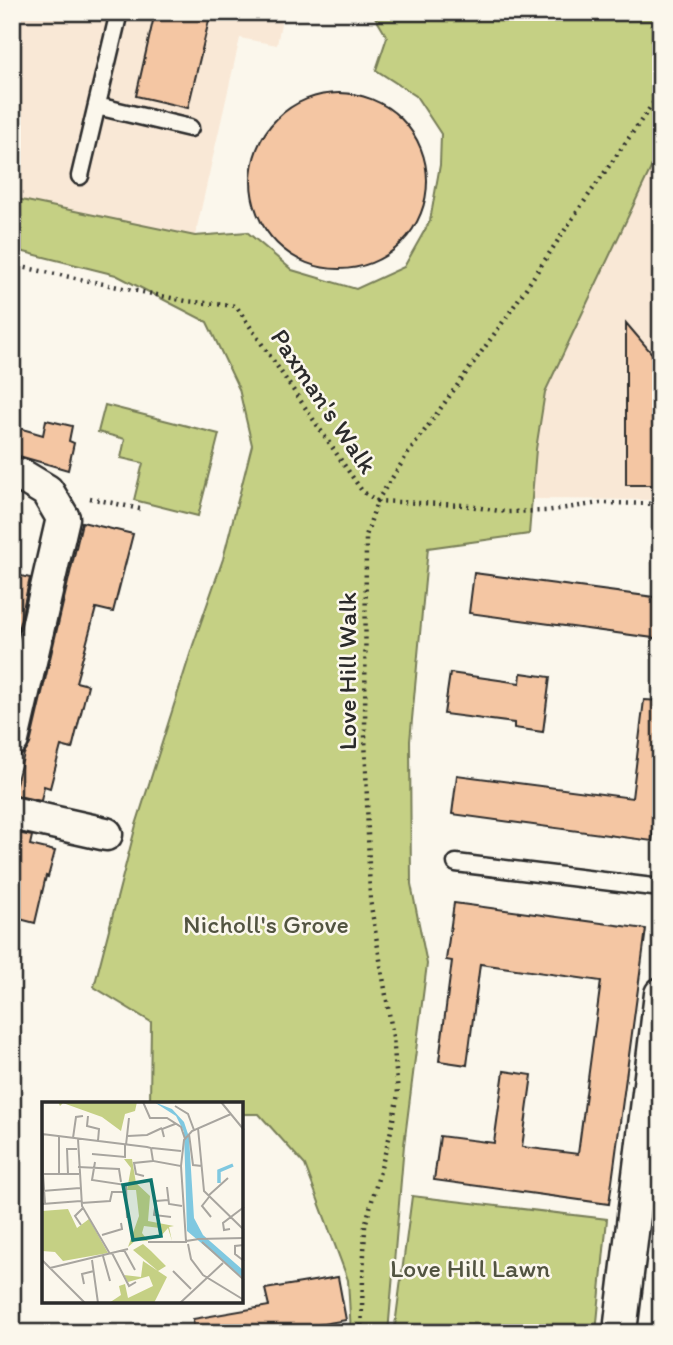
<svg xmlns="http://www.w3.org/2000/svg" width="673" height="1345" viewBox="0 0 673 1345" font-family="Itim,sans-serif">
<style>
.built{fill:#f9e8d6}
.green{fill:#c5d084;stroke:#787e58;stroke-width:2}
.building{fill:#f4c6a3;stroke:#2b2b2b;stroke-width:2}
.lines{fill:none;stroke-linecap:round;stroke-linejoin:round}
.service-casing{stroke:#2b2b2b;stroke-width:21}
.minor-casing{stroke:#2b2b2b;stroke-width:37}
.path{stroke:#2b2b2b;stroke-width:4.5;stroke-dasharray:2 5;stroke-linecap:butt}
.service{stroke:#fbf7ec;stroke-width:16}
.minor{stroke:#fbf7ec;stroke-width:32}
.labels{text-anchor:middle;stroke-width:5;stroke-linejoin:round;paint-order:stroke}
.street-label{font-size:26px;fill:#2b2b2b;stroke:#fbf7ec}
.park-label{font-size:26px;fill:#525441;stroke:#fbf7ec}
.inset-river{fill:none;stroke:#7fc8e0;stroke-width:3.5}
.inset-road{fill:none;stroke:#a8a59f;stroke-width:2}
.view{fill:#0f766e;fill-opacity:0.15;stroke:#0f766e;stroke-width:3.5}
.inset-edge{fill:none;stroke:#2b2b2b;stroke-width:3.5}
</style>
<rect width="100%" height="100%" fill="#fbf7ec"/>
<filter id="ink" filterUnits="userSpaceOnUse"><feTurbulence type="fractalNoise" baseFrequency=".0143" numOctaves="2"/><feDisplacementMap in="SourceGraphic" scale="14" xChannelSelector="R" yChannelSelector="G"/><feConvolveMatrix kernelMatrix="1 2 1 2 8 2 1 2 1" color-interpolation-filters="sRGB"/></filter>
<g filter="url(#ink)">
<!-- built -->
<path class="built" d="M12,12h271l-6,33 -37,-7 -45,198 -183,-38v-122l3,-11 -3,-1z
M661,147v353l-129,-1 4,-50 9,-57z"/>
<!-- green -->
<path class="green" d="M372,12h289v135l-116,245 -9,57 -7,85 -101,14 -18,193 1,143 16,80 -23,181 -16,188h-37l-3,-53 -43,-115 -46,-51h-17v-10l-92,-1 1,-81 -57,-35 42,-162 57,-180 30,-86 29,-114 -13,-56 -32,-67 -91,-47 -104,-26v-51l183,38 52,-4 45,38 64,19 48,-22 26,-46 10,-56 1,-31 -25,-38 -40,-26 11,-33z
M105,405l114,29 -21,82 -64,-16 9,-37 -22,-5 4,-19 -27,-7z
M412,1196l195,23 -11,114h-202z"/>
<!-- building -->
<path class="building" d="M155,12h56l-23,96 -52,-12z
M251 181a88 88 0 1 1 176 0a88 88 0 1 1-176 0Z
M626,323l35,41v121h-35z
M46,420l26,6 -3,15 5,2 -6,27 -56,-16v-28l31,9z
M82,522l51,12 -20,78 -17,-4 -20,74 12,3 -16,64 -11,-3 -11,42 -6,-2 -3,15 -28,-6 11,-41 6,-10z
M474,573l187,25v41l-192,-26z
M12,574l18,4 -18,79z
M450,673l70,10 1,-10 29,4 -7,55 -29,-4v-5l-70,-9z
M644,700l17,1v75l-9,65 -200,-27 5,-39 175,23z
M12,832l20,4 -2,9 25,6 -7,26 -2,-1 -11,47 -23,-6z
M454,903l192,26 -37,275 -175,-24 6,-44 54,7 10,-72 28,4 -10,72 56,7 23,-173 -121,-17 -13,101 -28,-4 13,-100 -6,-1z
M338,1277l8,43 -74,13h-78l-1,-14 76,-13 -4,-17z"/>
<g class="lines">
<defs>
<path id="service" d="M97,106l93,22
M80,176l39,-164
M456,863l205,25"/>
<path id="minor" d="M12,474l10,2 25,15 16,27 -51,222
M12,813l94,21
M621,1333v-10l40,-329"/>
</defs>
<!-- service casing -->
<use href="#service" class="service-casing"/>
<!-- minor casing -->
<use href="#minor" class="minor-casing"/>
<!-- path -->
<path class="path" d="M12,265l174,36 50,5 126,185 15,10 86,4 43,7 40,-1 54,-8 61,1
M90,498l50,11
M361,1333l4,-107 25,-91 8,-41 -5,-57 -23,-137 -5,-165 1,-199 11,-35 30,-46 101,-140 71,-106 82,-117"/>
<!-- service -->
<use href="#service" class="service"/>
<!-- minor -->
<use href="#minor" class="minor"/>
</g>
</g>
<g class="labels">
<!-- street labels -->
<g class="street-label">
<text transform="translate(324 401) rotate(56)" y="9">Paxman's Walk</text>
<text transform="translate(347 671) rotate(-90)" y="9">Love Hill Walk</text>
</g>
<!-- park labels -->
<g class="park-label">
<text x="266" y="933">Nicholl's Grove</text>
<text x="470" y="1277">Love Hill Lawn</text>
</g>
</g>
<!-- overview -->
<g transform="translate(42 1102)">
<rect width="201" height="201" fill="#fbf7ec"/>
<path d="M16,0h79l-2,9 -10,3 -4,17 -19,-14 -39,-14 -3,3zM82,57h8l4,24 14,13 -2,25 26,5 -5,1 3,14 -4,-13 -7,8 -1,-8 -16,-2 -2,7 6,8 -12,-1 -8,7 11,-31 -3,-26h-9l4,-22zM26,107l9,19 12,-9 19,34 -45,8 -8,-9 -13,-1v-40zM101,142l8,7 15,15 -8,5 -25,-21zM101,159l24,16 -13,26h-45l12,-8 -2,-9 6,-2 3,14 25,-12 -4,-10 -21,6 -4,-7 17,2z" fill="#c5d084"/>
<path d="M112,0l18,7 12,13 5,15 5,81 9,17 40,35v8l-56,-47 -3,-99 -8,-16z" fill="#7fc8e0"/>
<path class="inset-river" d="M177,81v-12l14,-6"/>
<path class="inset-road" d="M101,0l7,16h17l14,9 4,12M179,0l23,28M133,4l13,8 6,16M46,14l-1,10 12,3 -1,12M156,26l6,63 40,39M0,32l105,13 4,1 2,13 28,5 5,75 13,-2M1,32v40h36M147,32l4,31 9,1M86,34l19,-1 15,-7M17,35v38M122,35l-2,-8 13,-5M31,36l3,-21 7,-1M36,37l4,67 28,48M84,43l3,-27M110,46l29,3M50,52l33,3v-12M53,60l-3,18 34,5 1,33M139,64l3,-26 8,-9 39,-17M36,65l41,2 2,13M1,72l2,30M26,72l-1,-25h10M102,74l-8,-2 -2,-11 19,-2M125,85l2,17 13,2M0,89l38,-3M166,94l20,-18M167,95l-7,9 9,11M126,98l-12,1 -2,14 17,2M39,101l29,-2 2,-9h11M0,102l39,-3M39,123l-6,-9 8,-8M188,127l-6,1 -1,-7 21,-16M60,133l20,-6 -1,-6M155,137l47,-1M106,140h39M160,140l42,38M146,142l3,15 12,16 41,25M202,143l-9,1v8l9,7M82,148l11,20M70,151l17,33 7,-4M61,154l7,25M0,158l43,43M50,158l6,43M8,166l78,-19M131,169l18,18M42,182l-2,-10 12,-3M138,201l43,-40"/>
<path class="view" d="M109,78l10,56 -28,4 -10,-55z"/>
<rect width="201" height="201" class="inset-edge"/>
</g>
<!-- margin -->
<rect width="673" height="1345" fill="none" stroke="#fbf7ec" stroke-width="42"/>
<rect x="21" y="21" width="631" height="1303" fill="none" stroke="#2b2b2b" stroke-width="2.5" filter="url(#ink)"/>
</svg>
